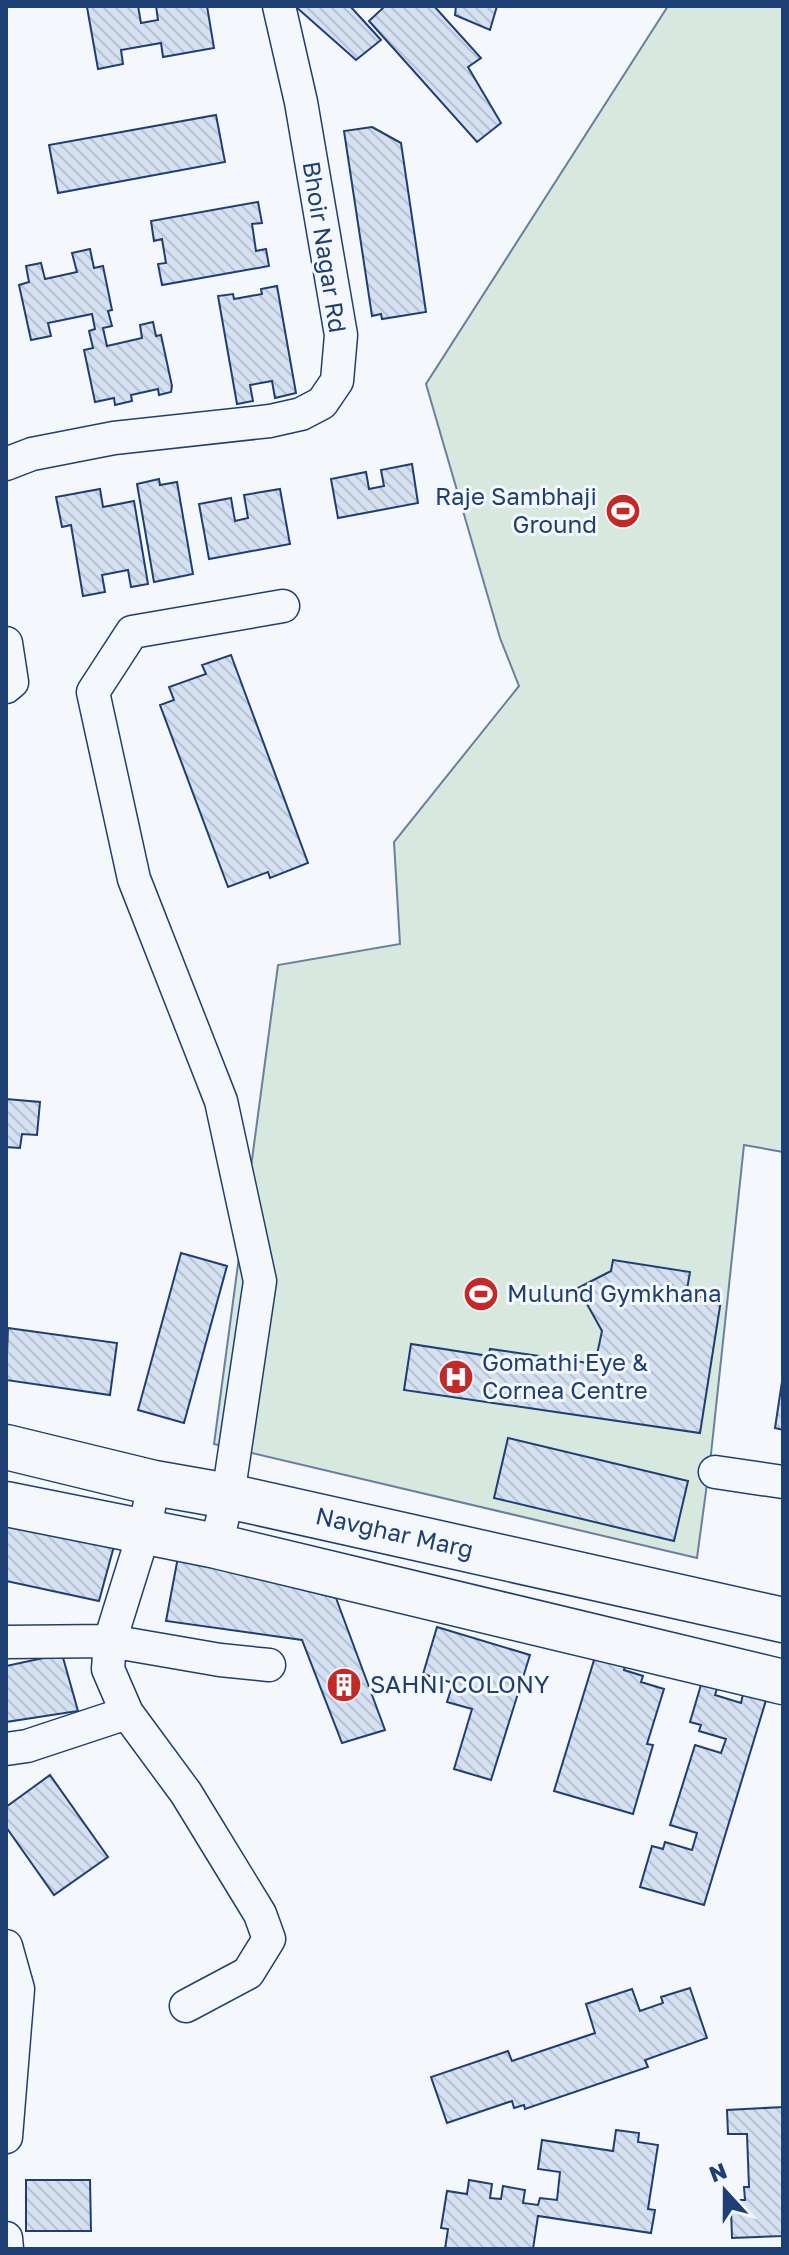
<svg xmlns="http://www.w3.org/2000/svg" width="789" height="2255" viewBox="0 0 789 2255" font-family="'Golos Text',sans-serif">
<style>
.pitch{fill:#d7e8df;stroke:#687fa3;stroke-width:2}
.building{fill:url(#building-back-hatch);stroke:#1d3f73;stroke-width:2}
.lines{fill:none;stroke-linecap:round;stroke-linejoin:round}
.street-casing{stroke:#1d3f73;stroke-width:35}
.secondary-casing{stroke:#1d3f73;stroke-width:47}
.street{stroke:#f4f7fb;stroke-width:32}
.secondary{stroke:#f4f7fb;stroke-width:44}
.labels{text-anchor:middle;stroke-width:6;stroke-linejoin:round;paint-order:stroke}
.street-label{font-size:24px;fill:#1d3f73;stroke:#f4f7fb}
.poi-label{font-size:24px;fill:#1d3f73;stroke:#f4f7fb;text-anchor:start}
</style>
<defs>
<pattern id="building-back-hatch" width="6" height="6" patternUnits="userSpaceOnUse" patternTransform="scale(2)"><rect width="6" height="6" fill="#d5e0f0"/><path d="M-1 5l2 2M0 0l6 6M5-1l2 2" fill="none" stroke="#b6c1d1"/></pattern>
</defs>
<rect width="100%" height="100%" fill="#f4f7fb"/>
<!-- pitch -->
<path class="pitch" d="M668,6h115v1146l-39,-7 -33,309 -14,104 -483,-114 64,-479 122,-21 -6,-102 125,-156 -19,-48 -74,-254z"/>
<!-- building -->
<path class="building" d="M95,6h43l3,17 17,-3 -2,-14h51l7,42 -51,9 -2,-14 -40,7 2,14 -25,5 -11,-62z
M295,6h55l31,34 -25,20z
M385,6h49l47,52 -13,9 33,56 -24,19 -108,-121z
M456,6h41l-7,24 -35,-15z
M216,115l9,47 -167,31 -9,-48z
M372,127l29,16 25,169 -44,7 -1,-5 -9,2 -28,-185z
M258,202l4,21 -10,1 4,27 10,-2 3,17 -107,19 -4,-21 8,-1 -4,-24 -8,2 -3,-20z
M90,249l4,19 9,-2 9,44 -4,1 4,15 -9,2 4,18 35,-8 -2,-13 13,-3 3,14 5,-1 11,51 -1,6 -12,3 -1,-6 -27,6 1,6 -17,4 -1,-7 -19,4 -11,-52 9,-2 -4,-17 6,-2 -3,-15 -44,9 3,13 -20,4 -12,-55 10,-3 -3,-16 15,-3 4,16 32,-7 -5,-19z
M277,286l19,107 -21,5 -3,-17 -22,4 3,16 -16,3 -19,-108 15,-2 1,5 28,-5 -1,-5z
M412,464l6,39 -80,15 -7,-39 35,-7 3,17 15,-3 -3,-16z
M159,479l1,6 17,-3 16,92 -39,8 -17,-98z
M100,489l3,18 31,-6 14,83 -17,3 -3,-17 -26,5 3,17 -22,4 -12,-71 -9,2 -6,-30z
M280,489l10,55 -81,15 -10,-55 32,-6 4,23 13,-3 -4,-23z
M231,655l77,208 -38,15 -2,-6 -40,15 -68,-182 14,-5 -5,-13 37,-13 -4,-9z
M6,1099l34,3 -3,33 -15,-1 -2,14 -14,-1z
M181,1253l46,13 -43,157 -46,-13z
M613,1260l77,12 -4,23 35,5 -21,133 -296,-43 7,-46 78,12 1,-7 105,15 7,-33 -24,-43 33,-17z
M8,1328l109,15 -7,52 -104,-15z
M783,1375v55l-8,-2z
M508,1438l180,43 -14,60 -180,-43z
M6,1508l111,27 -18,66 -93,-20z
M178,1557l158,41 49,132 -43,13 -40,-103 -136,-19z
M437,1627l93,28 -39,125 -37,-11 18,-60 -25,-7 6,-19 -30,-9z
M598,1647l30,9 -4,14 19,6 -2,6 23,7 -17,55 6,1 -20,69 -79,-23z
M62,1654l16,57 -72,11v-56z
M703,1678l16,4 -4,13 26,8 3,-13 23,7 -63,208 -64,-18 12,-41 11,3 2,-7 27,8 5,-17 -27,-8 25,-80 26,8 5,-14 -27,-8 2,-6 -11,-3z
M50,1775l58,82 -54,38 -48,-68v-20z
M690,1988l17,50 -62,22 3,7 -123,42 -1,-4 -10,3 -2,-7 -65,22 -16,-46 77,-26 4,10 83,-28 -9,-29 46,-15 8,22 23,-8 -2,-6z
M783,2107v129l-51,2 -1,-29 5,-1 -1,-8h10l-1,-13h5l-2,-53h-19l-1,-24z
M616,2130l23,3 -1,9 20,3 -10,64 7,1 -4,23 -113,-17 -5,33h-88l3,-20 -7,-1 6,-37 20,3 2,-14 23,4 -2,14 11,1 2,-13 22,4 -2,13 15,2 2,-7 17,2 3,-28 -22,-3 4,-29 71,11z
M26,2180h64l1,51h-65z"/>
<g class="lines">
<defs>
<path id="street" d="M6,464l26,-10 82,-16 156,-17 31,-7 21,-11 15,-22 4,-46 -40,-233 -22,-96
M6,643l6,39 -6,5
M715,1472l68,10
M154,1483l-10,49 -34,109 -2,28 19,44 59,80 74,121 9,25 -21,34 -62,33
M216,1546l12,-50 32,-215 -39,-180 -87,-222 -41,-187 39,-60 151,-26
M6,1642l104,-1 110,19 49,5
M6,1749l21,-3 100,-33
M6,1946l12,43 -12,148
M6,2238l1,11"/>
<g id="secondary">
<path id="s1" d="M6,1447l148,36 74,13 555,124"/>
<path d="M6,1504l210,42 567,136"/>
</g>
</defs>
<!-- street casing -->
<use href="#street" class="street-casing"/>
<!-- secondary casing -->
<use href="#secondary" class="secondary-casing"/>
<!-- street -->
<use href="#street" class="street"/>
<!-- secondary -->
<use href="#secondary" class="secondary"/>
</g>
<!-- icons -->
<defs>
<symbol id="stadium-disc" viewBox="-11 -11 22 22"><circle r="9.5" fill="#c62828" stroke="#f4f7fb"/><path d="M0-5a6.5 5 0 1 0 0 10a6.5 5 0 1 0 0-10ZM-3.5-1.8h7v3.6h-7Z" fill="#fff"/></symbol>
<symbol id="hospital-disc" viewBox="-11 -11 22 22"><circle r="9.5" fill="#c62828" stroke="#f4f7fb"/><path d="M-5-5h3v3.5h4V-5h3V5h-3V1.5h-4V5h-3Z" fill="#fff"/></symbol>
<symbol id="building-disc" viewBox="-11 -11 22 22"><circle r="9.5" fill="#c62828" stroke="#f4f7fb"/><path d="M-4-6H4V6H1V3H-1V6H-4ZM-2.5-4.3h1.7v1.8h-1.7ZM.8-4.3h1.7v1.8H.8ZM-2.5-1h1.7V.8h-1.7ZM.8-1h1.7V.8H.8Z" fill="#fff"/></symbol>
</defs>
<g fill-rule="evenodd">
<use href="#stadium-disc" x="603" y="491" width="40" height="40"/>
<use href="#stadium-disc" x="461" y="1274" width="40" height="40"/>
<use href="#hospital-disc" x="436" y="1357" width="40" height="40"/>
<use href="#building-disc" x="324" y="1665" width="40" height="40"/>
</g>
<g class="labels">
<!-- street labels -->
<g class="street-label">
<text transform="translate(324 247) rotate(81)" y="8">Bhoir Nagar Rd</text>
<text dy="8" stroke="none"><textPath href="#s1" startOffset="398">Navghar Marg</textPath></text>
</g>
<!-- poi labels -->
<g class="poi-label">
<text x="597" y="505" text-anchor="end">Raje Sambhaji<tspan x="597" dy="28">Ground</tspan></text>
<text x="507" y="1302">Mulund Gymkhana</text>
<text x="482" y="1371">Gomathi Eye &amp;<tspan x="482" dy="28">Cornea Centre</tspan></text>
<text x="370" y="1693">SAHNI COLONY</text>
</g>
</g>
<!-- border -->
<rect width="789" height="2255" fill="none" stroke="#1d3f73" stroke-width="16"/>
<!-- north arrow -->
<g transform="translate(725 2191) rotate(339)" stroke="#f4f7fb" stroke-width="6" paint-order="stroke">
<path d="M0-6L14 30L0 20L-14 30Z" fill="#1d3f73"/>
<text y="-12" font-size="22" font-weight="bold" text-anchor="middle" fill="#1d3f73">N</text>
</g>
</svg>
